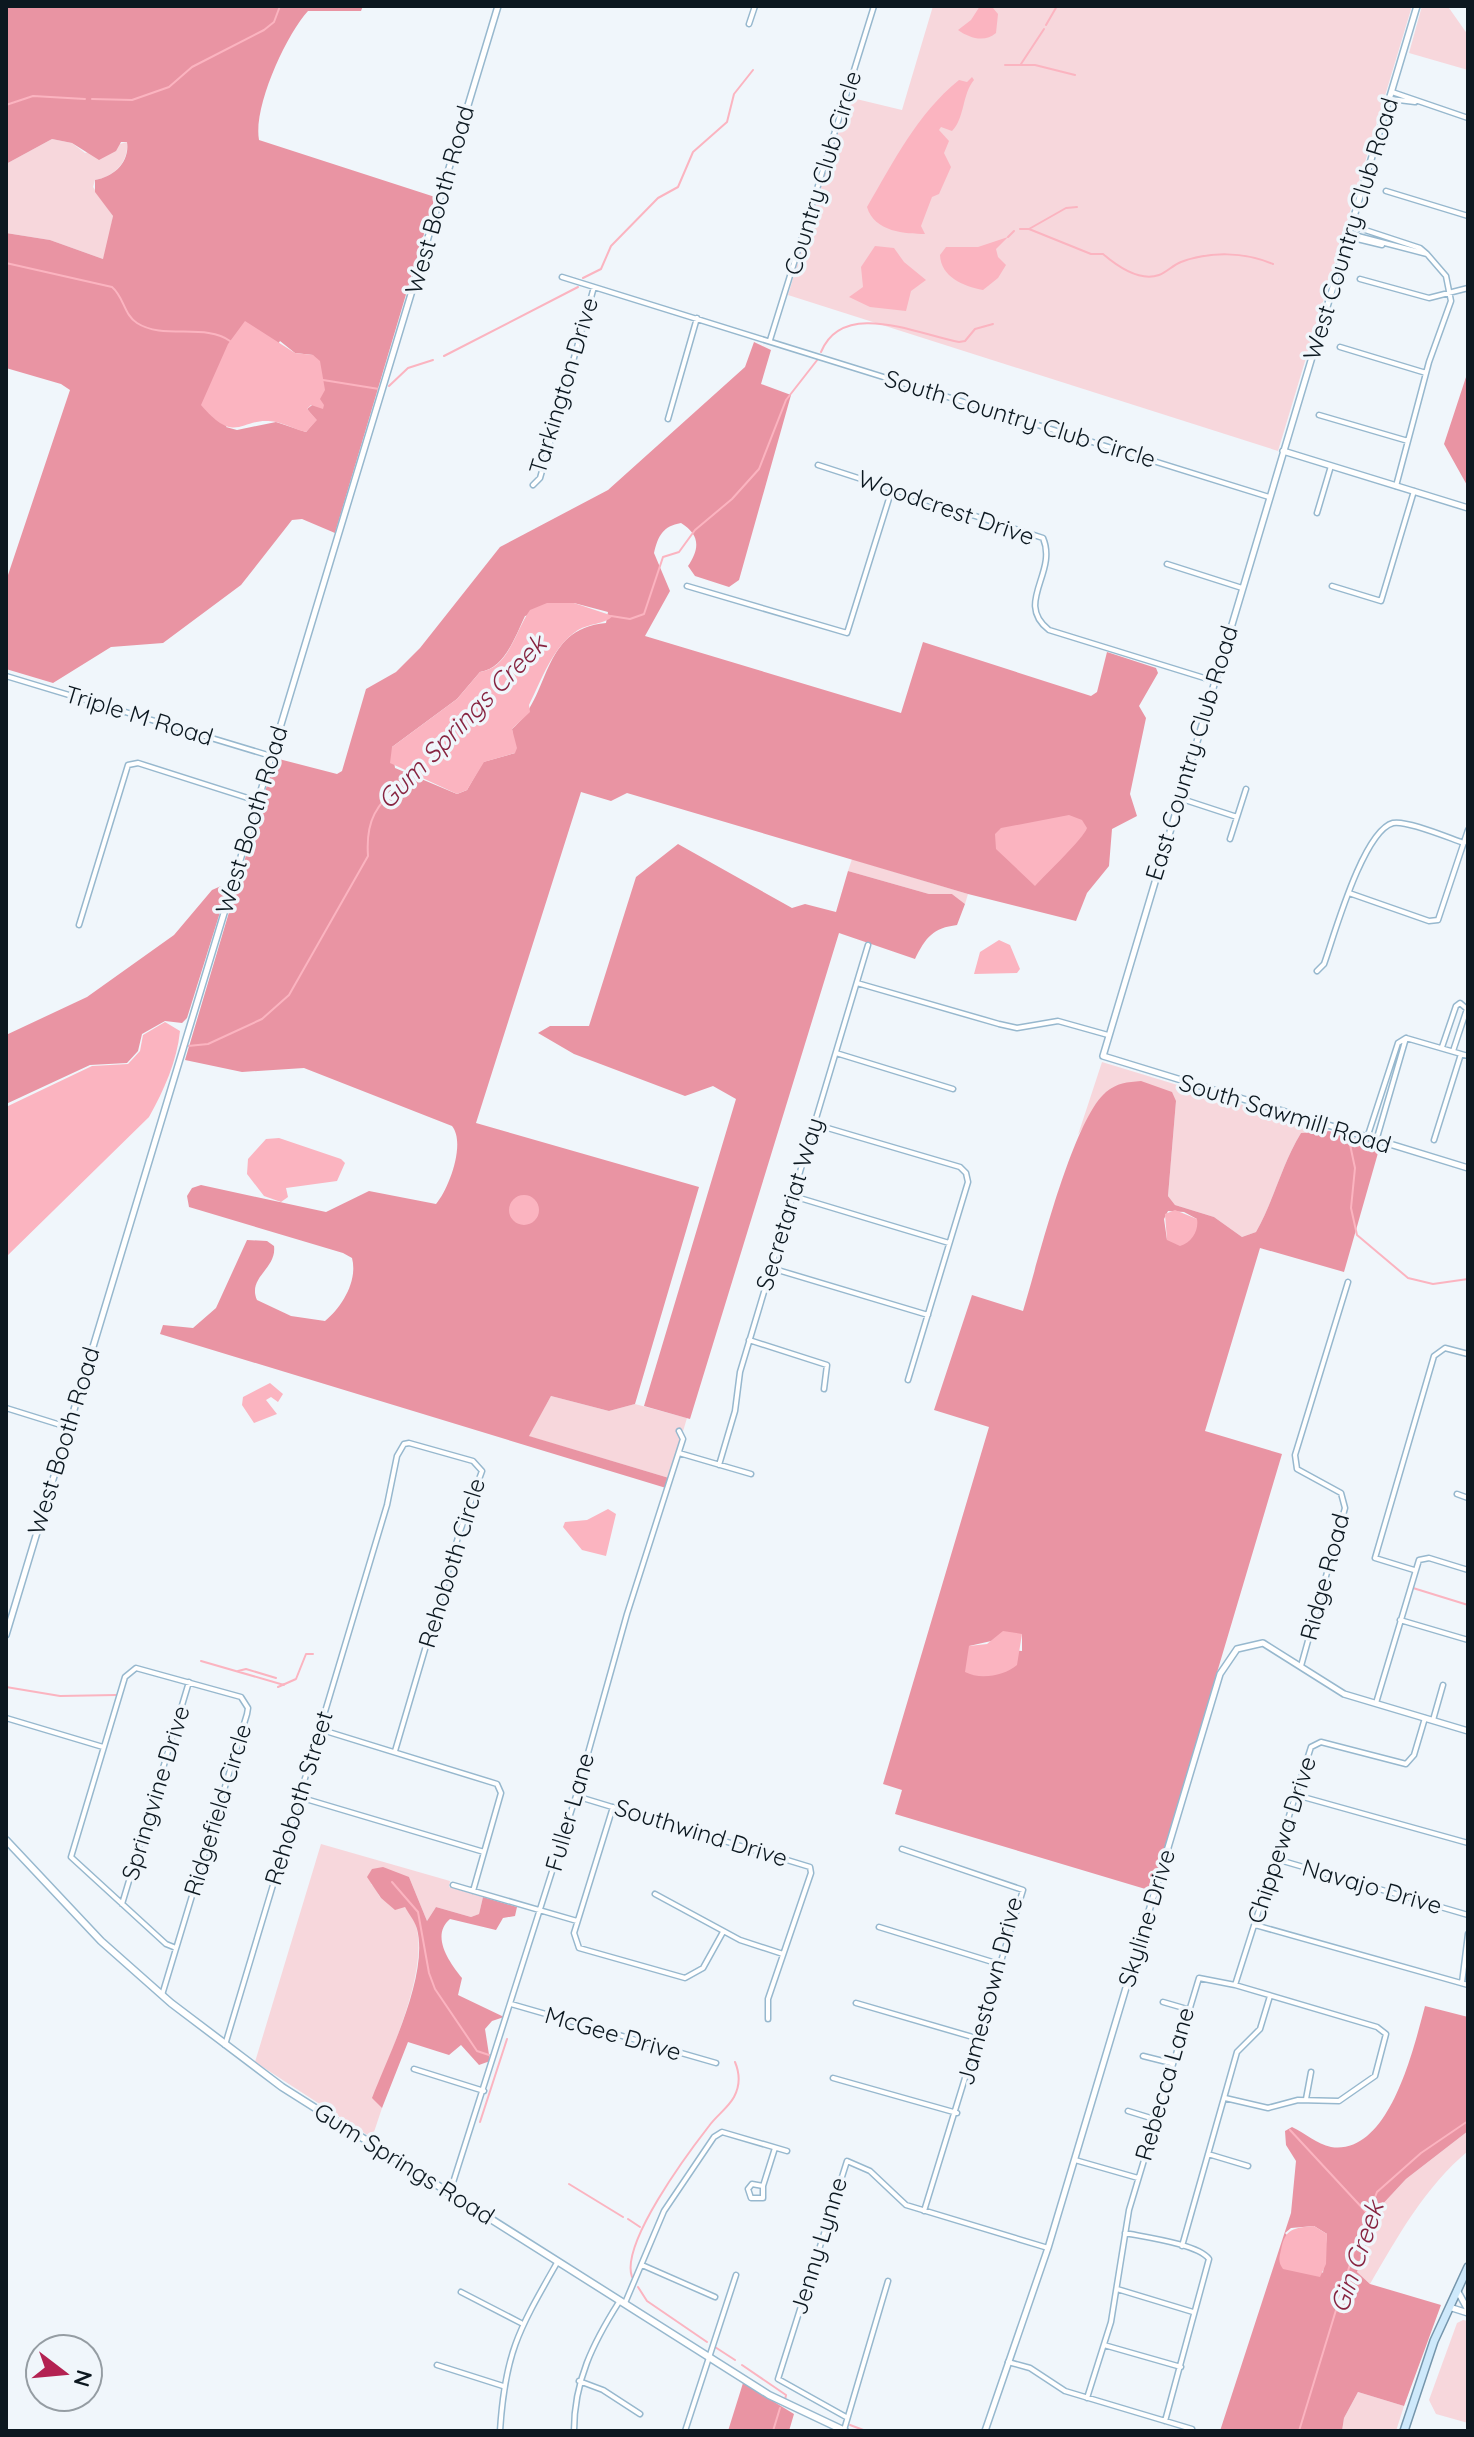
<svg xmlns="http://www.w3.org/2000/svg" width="1474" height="2437" viewBox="0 0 1474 2437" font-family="Quicksand,sans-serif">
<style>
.green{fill:#f7d7dc}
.forest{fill:#e994a3;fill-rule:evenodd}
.water{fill:#fbb4c0}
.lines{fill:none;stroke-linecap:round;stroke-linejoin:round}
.stream{stroke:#fbb4c0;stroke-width:2}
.minor-casing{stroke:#97b8ce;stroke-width:7}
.tertiary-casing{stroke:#97b8ce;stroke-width:8}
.secondary-casing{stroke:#97b8ce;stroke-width:9}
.primary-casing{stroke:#7596ac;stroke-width:10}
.minor{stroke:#fff;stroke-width:4}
.tertiary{stroke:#fff;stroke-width:5}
.secondary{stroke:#fff;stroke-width:6}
.primary{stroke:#cee9fb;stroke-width:7}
.labels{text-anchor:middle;stroke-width:7;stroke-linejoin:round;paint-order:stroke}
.street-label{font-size:24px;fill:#0c1820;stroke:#f0f6fb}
.water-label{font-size:26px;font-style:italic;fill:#872441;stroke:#f0f6fb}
</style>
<rect width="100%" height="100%" fill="#f0f6fb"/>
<!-- green -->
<path class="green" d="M933,6h479l-134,445 -490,-156 60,-198 54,13z
M1422,6l27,2 19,27v35l-59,-17z
M52,139l20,4 13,10 42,-11c2,20 -13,35 -32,38l-2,7 20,29 -7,39 -3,4 -53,-19 -44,-7v-69z
M852,859l116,35 -3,10 -13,-10h-23l-81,-23z
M1102,1062l227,69 -28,2c-19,31 -27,67 -45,99l-14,5 -28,-20 -39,-12 -7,-9 8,-95 -71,-8 -27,42z
M551,1396l58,15 26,-7 52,14 -18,60 -141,-42z
M321,1844l129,37 -1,6 34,10 -4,17 -8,3 -35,-10 -9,14 -18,-44 -38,7c6,4 6,10 10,14 6,6 18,4 24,9 39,36 -17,150 -32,191l9,10 -10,30 -117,-76z
M1468,2131v20c-43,36 -70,85 -98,133l-13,-12 23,-65 26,-28z
M1463,2320l5,1v102l-32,-9 -7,-14 28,-77z
M1358,2392l46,14 -8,25h-54l2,-13z"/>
<!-- forest -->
<path class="forest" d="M6,6h357l-2,5h-53c-22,24 -55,96 -49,129l176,57 -100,336 -33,-14 -10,1 -51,65 -78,58 -52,4 -58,36 -47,-14v-88l64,-191 -9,-6 -55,-16v-135l44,7 53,19 10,-43 -18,-24v-12c19,-3 35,-18 32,-38h-6l-5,9 -17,9 -27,-17 -20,-4 -46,25zM280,341l15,12 18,2 7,44 -13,10 9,11 -10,12 -30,-10 -39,8 -11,-3z
M754,342l17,8 -10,34 30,11 -52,185 -10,7 -34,-11 -7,-10c12,-18 12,-31 -7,-43 -18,3 -23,13 -27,30l16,38 -25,45 256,77 22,-71 168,54 6,-4 10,-40 49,16 2,5 -19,33 7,12 -16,76 7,22 -25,13 -3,37 -22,27 -11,28 -108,-27 -341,-101 -16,8 -30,-9 -105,331 223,64 -64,217 -26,7 -58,-15 -22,40 140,42 -3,10 -506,-154 3,-9 30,3 23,-20 31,-68 20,1 7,5c3,23 -27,31 -17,54l34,16 34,5c17,-14 33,-40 27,-63l-9,-5 -154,-46 -2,-11 5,-8 9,-3 125,27 43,-21 67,13c13,-15 30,-61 16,-78l-148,-58 -62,4 -57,-12 90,-302 62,16 5,-3 24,-82 30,-17 24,-24 80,-101 108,-57 137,-123zM574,603l34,9 -2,11c-67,6 -54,74 -94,106l3,24 -32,9 -16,28 -10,4 -62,-26 -3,-21 65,-48 23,-27c25,-4 35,-35 45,-56z
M1468,371v116l-24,-43z
M678,844l114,64 13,-4 31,8 12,-41 81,23h23l13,10 -8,21c-24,3 -31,12 -42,34l-76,-26 -149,486 -46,-13 92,-307 -23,-13 -28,10 -111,-42 -36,-21 12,-7h39l47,-149z
M221,886l5,7 -39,125 -5,5 -17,-2 -23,13 -4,17 -11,12 -37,2 -84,39v-69l81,-38 87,-62 38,-45z
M1141,1081l31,11 4,9 -8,95 7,9 39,12 28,20 14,-5c18,-32 26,-68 45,-99l28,-2 45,13 4,9 -34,119 -84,-24 -55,183 77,23 -130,437 -257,-77 7,-24 -19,-6 106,-357 -55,-17 38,-115 51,16c15,-49 49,-190 83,-219 11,-9 21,-10 35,-11zM1168,1211l16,1 13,7 -30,21 -3,-21zM1022,1634v17l-53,-5z
M383,1867l26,10 18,44 9,-14 35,10 8,-3 4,-17 34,10 -2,9 -12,2 -7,12 -46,-11c-20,17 0,44 12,59l-4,17 46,22 -12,4 -7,8 5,32 -11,4 -18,-20 -12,10 -41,-13 -26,66 -10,-10c17,-44 57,-123 45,-169 -2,-8 -9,-16 -12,-22l-10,3 -14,-12 -14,-21 5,-8z
M1425,2006l43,11v114l-62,48 -26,28 -23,65 13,12 71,21 -37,101 -46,-14 -14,26 -2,13h-122l71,-218 5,-52 -10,-16 -1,-14 7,-4c13,6 25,17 39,20 59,9 83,-101 94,-141zM1314,2226l13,8 -4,39 -38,-40 6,-5z
M743,2383l51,31 -5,17h-61z"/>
<!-- water -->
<path class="water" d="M980,6l13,2 5,6 -2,19c-11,10 -27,5 -38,-3l13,-10z
M972,77l2,3c-12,14 -9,38 -22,51l-11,-4 -2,3 10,11 -5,12 7,14 -12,27 -7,3 -11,29 4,8c-19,0 -51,-2 -58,-27 27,-46 50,-93 92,-127l8,2z
M1008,237l-12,12 2,8 8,8 -8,13 -15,12c-20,-4 -42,-13 -43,-35l6,-8h32z
M875,246l19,2 10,14 22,18 -15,11 -5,20 -36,-4 -21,-10 14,-10 -2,-20z
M245,321l50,32 18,2 7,6 5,29 -5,9 4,6 -1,4 -12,-4 -4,4 10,11 -11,12c-10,-2 -20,-8 -30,-10 -36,-7 -38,26 -75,-17l27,-61z
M574,603l39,13c-10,9 -23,7 -35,14 -25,16 -36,49 -49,75l1,7 -18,17 5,19 -2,5 -31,9 -17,28 -10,4 -67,-31 2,-16 65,-48 23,-27c29,-4 35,-41 50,-62l17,-7z
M1069,815l13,5 5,8c-3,10 -41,46 -52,58l-39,-37 -1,-15 6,-6z
M999,940l11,5 10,24 -3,4 -43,1 6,-22z
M165,1022l15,9c-3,30 -16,59 -31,86l-143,140v-150l86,-41 36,-2 12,-13 3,-16z
M279,1138l62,21 4,4 -8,18 -51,7 2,9 -7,5 -17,-6 -17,-22 1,-15 18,-20z
M509 1210a15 15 0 1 1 30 0a15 15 0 1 1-30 0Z
M1175,1210l22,9c2,11 -5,24 -17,27l-13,-6 -2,-26z
M270,1383l13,11 -5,8 -7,-5 -5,3 11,14 -23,9 -12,-18 1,-8z
M608,1509l8,5 -10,42 -24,-6 -19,-23 2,-5 22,-2z
M1003,1631l19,3 -5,31c-13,11 -37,15 -52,7l4,-26 18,-2z
M1314,2226l13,8 -1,30 -6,13 -37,-8c-5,-7 -4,-11 -2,-19 4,-22 13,-22 33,-24z"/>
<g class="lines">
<!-- stream -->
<path class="stream" d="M1046,25l11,-19
M1021,64l23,-35
M1005,65h30l40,10
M92,99l40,1 37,-13 23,-20 72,-37 10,-8 6,-16
M6,105l27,-9 52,3
M1020,229h9l62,25h12c14,12 36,28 56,21 8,-3 14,-10 22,-13 30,-11 63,-10 92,2
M1029,229l37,-21 11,-1
M1008,237l6,-6
M6,263l106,24c12,10 12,28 25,36 26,17 69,0 93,18
M583,278l18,-9 10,-23 47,-48 20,-11 15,-35 34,-30 7,-28 19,-24
M821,352c22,-54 98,-17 138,-10l6,-1 10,-12 18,-5
M444,356l134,-69
M323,380l56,9
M389,386l19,-18 25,-8
M611,616l19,3 14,-5 19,-57 16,-5 16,-22 37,-31 27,-30 27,-69 32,-41
M188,1046l20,-2 54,-25 27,-24 79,-139c-3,-43 13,-53 41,-82
M1348,1135l7,33 -4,40 6,27 51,43 25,6 35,-5
M1413,1588l55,17
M201,1661l83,24
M238,1671l8,-2 30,9
M6,1687l54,9 56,-1
M278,1687l18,-8 10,-25h7
M392,1882l26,30 11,61 6,16 42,62 15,5
M480,2122l27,-83
M1290,2130l77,83
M569,2184l54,33
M628,2219l12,8
M632,2277c-12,-33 56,-124 77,-151 7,-10 19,-18 25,-29 6,-11 6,-23 1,-35
M638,2287l9,14 60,41
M715,2347l20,13
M742,2365l44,30 -1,5
M850,2425l16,6
M773,2431l7,-23
M1299,2431l56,-183 22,-56 44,-39 47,-32"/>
<defs>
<path id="minor" d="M749,24l6,-18
M1392,92l76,26
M1390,99l25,3
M1386,191l82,25
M1350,234l77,20 -7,-6 -67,-22
M1349,237l33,8
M562,277l707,220
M1360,279l69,19 39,-10
M770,340l104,-334
M1340,347l86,26
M1319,415l89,26
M668,419l29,-101
M818,465l225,73c15,35 -29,65 6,92l165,51
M533,485l7,-7 54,-191
M1396,486l33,-124 22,-61 -5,-25 -19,-22
M1317,513l14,-47
M1167,564l75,24
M687,586l160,47 45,-144
M1332,586l49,15 33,-110
M6,676l265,80
M1179,798l58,19
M1230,839l16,-50
M1349,893l80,28 9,-1 30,-90
M79,925l49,-160 10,-2 119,38
M1317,971l7,-7c10,-28 39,-133 69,-141 14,-3 56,15 71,20
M857,983l142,41 18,4 41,-7 50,14
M1406,1038l62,18
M1442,1047l14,-41 4,-3 7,6 -14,42
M836,1053l117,36
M814,1124l146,43 6,6 2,9 -60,198
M1367,1138l31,-95 8,-5 -30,103
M1434,1140l27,-86
M793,1196l156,47
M771,1268l157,47
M749,1340l78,25 -3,24
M6,1408l61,19
M679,1453l72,21
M719,1465l16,-54 5,-39 128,-427
M1457,1494l11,4
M1414,1570l-39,-12 59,-202 11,-8 23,6
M1400,1620l68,20
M1301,1666l44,-158 -4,-15 -44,-24 -2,-14 53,-173
M1376,1703l43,-143 10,-2 39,12
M6,1718l97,29
M1433,1720l10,-35
M319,1729l178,55 4,9 -28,98
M1296,1795l172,48
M576,1796l234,71 1,6 -43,126v20
M299,1797l185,55
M613,1807l-39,126 5,15 106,30 18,-10 20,-36
M902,1849l121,41 -99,321
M1276,1859l192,56
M453,1885l124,36
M655,1894l85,46 43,14
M122,1904l67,-222
M1255,1925l213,60
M879,1927l120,37
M1462,1983l6,-49
M1235,1985l76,-238 10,-5 85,22 8,-9 11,-37
M162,1995l85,-281 1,-6 -7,-11 -105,-29 -11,9 -54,180 95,87 10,4
M1163,2002l24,7
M856,2003l120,35
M511,2004l205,59
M225,2045l162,-540 10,-49 7,-12 5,-1 64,18 9,10 -23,63 -64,217
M1143,2056l28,7
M414,2069l70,22
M833,2078l124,35
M1306,2099l5,-27
M1128,2111l26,8
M1208,2154l40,12
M1075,2160l63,18
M763,2186v12h-12l-3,-9 4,-5 11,2 12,-38
M450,2192l126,-396 51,-182 56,-175 -4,-8
M1125,2233c19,4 73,11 84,26l-44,162
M1182,2246l55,-194 23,-23 10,-33
M642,2265l73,32
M1117,2289l76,23
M461,2292l60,31
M625,2303l39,-92 50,-74 8,-5 65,19
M1104,2345l77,22
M1008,2362l22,6 35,23 127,38
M437,2365l66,21
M579,2381l24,9 37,24
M1087,2398l24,-76 18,-112 70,-232 36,7 142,42 9,7 -11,42 -36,25 -41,-1 -30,8 -43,-10
M846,2417l-68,-38 69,-218 23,10 36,34 142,43
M844,2430l44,-149
M500,2431c5,-80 20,-103 58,-170
M574,2431c0,-50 19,-88 45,-129
M685,2431l51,-156"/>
<path id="tertiary" d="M1417,6l-314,1050 365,112
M1283,451l185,57
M6,1635l492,-1629
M1457,2290l11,20
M1449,2307l19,6
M985,2431l63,-183 172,-574 17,-25 26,-6 81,51 124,37"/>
<path id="secondary" d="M6,1840l95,101 70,62 111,84 487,308 76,36"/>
<path id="primary" d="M1404,2431l30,-90 34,-74"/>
</defs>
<!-- minor casing -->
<use href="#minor" class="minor-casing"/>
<!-- tertiary casing -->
<use href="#tertiary" class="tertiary-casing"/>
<!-- secondary casing -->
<use href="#secondary" class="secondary-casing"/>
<!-- primary casing -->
<use href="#primary" class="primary-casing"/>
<!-- minor -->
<use href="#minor" class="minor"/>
<!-- tertiary -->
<use href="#tertiary" class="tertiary"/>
<!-- secondary -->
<use href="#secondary" class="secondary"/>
<!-- primary -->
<use href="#primary" class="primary"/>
</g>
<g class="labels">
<!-- street labels -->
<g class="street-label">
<text transform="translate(823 173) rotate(-73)" y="8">Country Club Circle</text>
<text transform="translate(440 200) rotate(-74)" y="8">West Booth Road</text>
<text transform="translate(1351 229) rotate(-73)" y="8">West Country Club Road</text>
<text transform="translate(564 386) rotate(-73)" y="8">Tarkington Drive</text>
<text transform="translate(1020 419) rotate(17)" y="8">South Country Club Circle</text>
<text transform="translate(946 508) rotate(19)" y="8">Woodcrest Drive</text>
<text transform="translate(139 716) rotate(17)" y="8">Triple M Road</text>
<text transform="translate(1192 753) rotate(-73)" y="8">East Country Club Road</text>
<text transform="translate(252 820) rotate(-73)" y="8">West Booth Road</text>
<text transform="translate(1285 1114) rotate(17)" y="8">South Sawmill Road</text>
<text transform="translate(790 1204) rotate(-73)" y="8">Secretariat Way</text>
<text transform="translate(64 1441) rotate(-73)" y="8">West Booth Road</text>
<text transform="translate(452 1563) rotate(-73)" y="8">Rehoboth Circle</text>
<text transform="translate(1325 1577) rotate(-75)" y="8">Ridge Road</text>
<text transform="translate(156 1793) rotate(-73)" y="8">Springvine Drive</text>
<text transform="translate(299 1798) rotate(-73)" y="8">Rehoboth Street</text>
<text transform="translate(218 1810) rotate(-73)" y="8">Ridgefield Circle</text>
<text transform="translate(570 1812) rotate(-74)" y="8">Fuller Lane</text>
<text transform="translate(701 1833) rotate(17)" y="8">Southwind Drive</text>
<text transform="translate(1282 1840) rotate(-72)" y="8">Chippewa Drive</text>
<text transform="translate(1372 1887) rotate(16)" y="8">Navajo Drive</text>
<text transform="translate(1147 1918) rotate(-73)" y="8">Skyline Drive</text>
<text transform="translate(990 1991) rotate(-75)" y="8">Jamestown Drive</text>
<text transform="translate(613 2034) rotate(16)" y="8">McGee Drive</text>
<text transform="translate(1165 2084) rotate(-74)" y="8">Rebecca Lane</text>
<text transform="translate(404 2164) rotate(32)" y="8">Gum Springs Road</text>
<text transform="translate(819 2246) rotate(-73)" y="8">Jenny Lynne</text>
</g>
<!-- water labels -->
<g class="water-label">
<text transform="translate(462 722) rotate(-46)" y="9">Gum Springs Creek</text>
<text transform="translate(1357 2257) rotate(-71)" y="9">Gin Creek</text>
</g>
</g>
<!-- border -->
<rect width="1474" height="2437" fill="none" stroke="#0c1820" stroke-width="16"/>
<!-- north arrow -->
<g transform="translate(64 2373) rotate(106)"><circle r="38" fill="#f0f6fb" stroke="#959da3" stroke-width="2"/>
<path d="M0-6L14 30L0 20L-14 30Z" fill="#b32252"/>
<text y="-12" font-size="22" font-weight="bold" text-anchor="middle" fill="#0c1820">N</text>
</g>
</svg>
